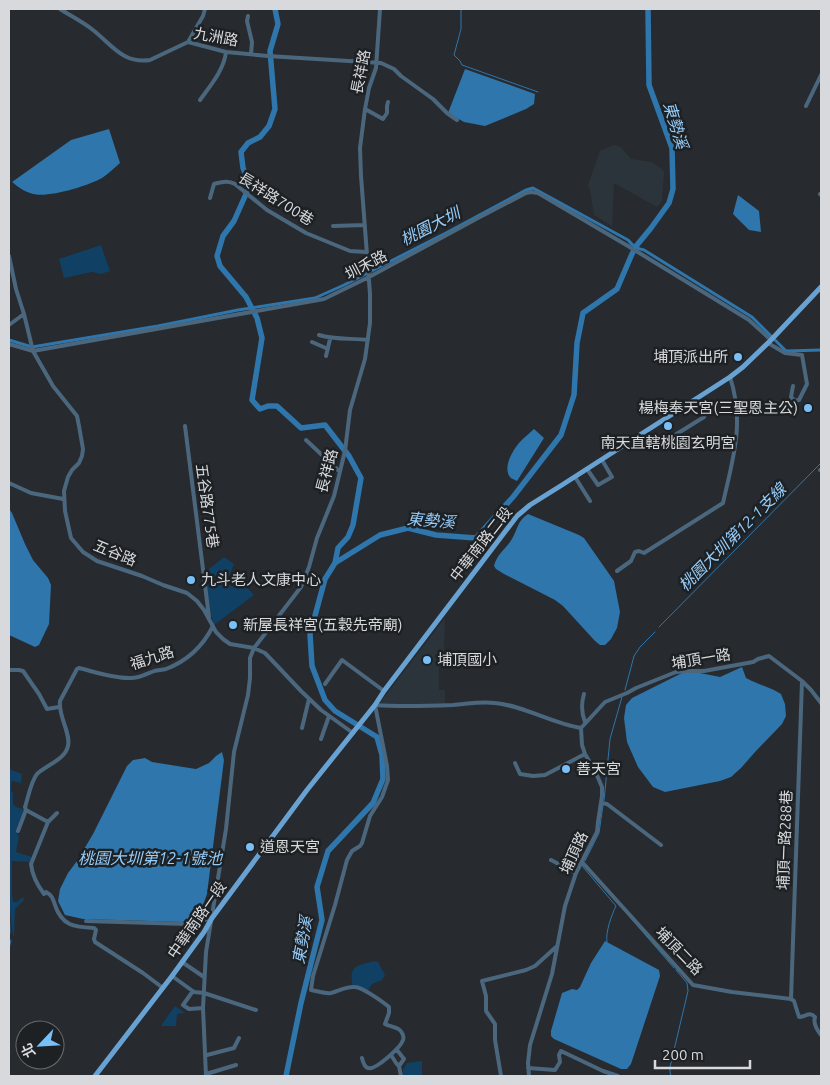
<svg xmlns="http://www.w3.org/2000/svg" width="830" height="1085" viewBox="0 0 830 1085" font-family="Ubuntu,'Noto Sans TC',sans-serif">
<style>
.built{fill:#2c343b}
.green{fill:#104063}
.water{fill:#2e76ac}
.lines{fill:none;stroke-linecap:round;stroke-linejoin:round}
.stream{stroke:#2e76ac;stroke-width:1}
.canal{stroke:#2e76ac;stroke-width:3}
.river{stroke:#2e76ac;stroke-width:5.5}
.minor{stroke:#4b677e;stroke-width:4}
.major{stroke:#68a2d3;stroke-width:5}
.poi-dot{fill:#79bff8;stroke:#1d2124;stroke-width:2}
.labels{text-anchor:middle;stroke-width:5;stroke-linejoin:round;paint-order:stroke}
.street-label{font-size:15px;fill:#d7d9dc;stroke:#1d2124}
.poi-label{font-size:15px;fill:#d7d9dc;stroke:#1d2124;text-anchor:start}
.water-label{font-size:16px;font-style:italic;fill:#96ccf9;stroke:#1d2124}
</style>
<rect width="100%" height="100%" fill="#272a2e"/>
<!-- built -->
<path class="built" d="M614,145l7,2 10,12 21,3 12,9 -2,30 -5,6 -43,-24 -2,43 -18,-11 -4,-26 -2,-4 12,-34z
M445,618l-1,35 -5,14v23h6v14h-66z"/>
<!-- green -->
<path class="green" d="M101,245l9,26 -9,3 -9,-2 -28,6 -5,-19z
M224,557l10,7 -8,20 10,4 6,-6 12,13 -40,30 -3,-10 -7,-42z
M9,769l13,5 -1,9 -9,-2 -1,5v5l2,2v11l3,3 7,2 1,2 -7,22 2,4 -3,15 16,5 -1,5 -19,-1v32l1,9h4l6,-5 1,3 -9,9 -1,27h-1l-4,-33z
M374,961l4,1 7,13 -3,5 -10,4 -5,8 -14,-5c-5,-21 3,-21 21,-26z
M175,1006l10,7 -8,1 -1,12h-14v-2z
M422,1061v15l-19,-1v-5l4,-7z"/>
<!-- water -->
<path class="water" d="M465,69l70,25 -1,10 -8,5 -41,17 -21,-4 -16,-9z
M109,129l11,34c-6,5 -12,11 -18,15 -14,8 -54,20 -69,16 -8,-2 -15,-7 -21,-12l59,-42z
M738,195l21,16 2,21 -12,-2 -16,-16z
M534,429l10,9 -27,43c-4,-2 -8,-3 -9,-8 -3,-9 5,-23 11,-30 4,-5 10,-9 15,-14z
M9,509l3,4 13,31 8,16 15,18 3,7 -2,39 -10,21 -4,2 -26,-12z
M528,514l51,21 5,3 30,43 6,31 -3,16 -6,11 -6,6h-5l-5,-4 -32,-35 -8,-6 -51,-26 -8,-5 -2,-3c2,-10 10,-16 16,-24 8,-11 6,-20 18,-28z
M742,667l4,11 6,3 22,9 7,4 4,10 1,12 -4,8 -27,28 -14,16 -10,9 -11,4 -55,11 -12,-5 -15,-20 -11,-25 -3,-24 2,-13 6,-7 52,-26 16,1 20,4z
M222,752l2,8 -17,134 -5,14 -11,12 -9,2 -99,-3 -18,-4 -7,-14 2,-12 8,-16 9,-12 16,-27 34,-68 6,-6 12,-2 7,4 44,7 13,-6 7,-7z
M605,941l54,29 1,6 -29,88 -4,5h-6l-67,-30 -3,-3v-5l11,-38 10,-4 5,1 3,-3 11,-24z"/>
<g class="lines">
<!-- stream -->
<path class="stream" d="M461,9v20l-7,26 6,6 2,4 76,27
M659,627l162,-164
M625,690l9,-34 6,-9 15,-15
M604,801l6,-62 12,-42
M585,861l14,-28 4,-28
M583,866v1l33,39c-4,8 -11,27 -9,36
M9,903l1,30
M629,916l45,52
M9,949l2,-9
M671,1076l-1,-4v-5l18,-76 -1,-8 -11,-13"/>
<!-- canal -->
<path class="canal" d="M9,340l23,7 126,-21 80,-16 77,-12 29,-13 102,-52 80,-43 7,-2 95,52c4,5 9,9 16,10l108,67 34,34 35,-1"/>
<!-- river -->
<path class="river" d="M275,9l3,15 -8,27 5,58 -6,17 -9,11 -12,6 -7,9 2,16 7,17 -16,36 -11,15 -6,20 3,10 26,31 11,21 5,20 -10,62 8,9 8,-3h9l24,22 24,-3 24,31 12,22 -8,47 -5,12 -10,11 -3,15
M286,1076l15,-73 21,-83 -5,-33 11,-36 45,-48 10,-24 -1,-24 -5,-18 -42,-26 -10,-11 -13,-34 -2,-32 15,-55 10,-16 45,-28 28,-7 28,7 40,3 37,-41 48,-62 13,-40 3,-52 6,-30 34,-24 15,-35 5,-9 14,-17 18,-25 4,-14 -1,-41 -23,-63 -1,-76"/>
<!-- minor -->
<path class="minor" d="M60,9c11,7 23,13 33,21 19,15 30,34 57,30l38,-18 38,10 42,4 113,7 13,6 7,7 32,23 14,14 10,7
M248,16l-1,5 5,21 -1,12
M188,42l15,-26 2,-7
M200,100c10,-14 24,-30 26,-48
M806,106l15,-31
M365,109l18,10 4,-6v-7l1,-4
M820,194l1,1
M210,198l4,-14c8,-2 14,-4 21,0l32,26 39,23 44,18 16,1
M333,226l32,-1
M9,256l7,33 8,25 9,37 20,35 24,30 2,10 4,23 -1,7 -3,7 -7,7 -4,7 -4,14 1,20 6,27 12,14 14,9 45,15 21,9 24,8 10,8 7,9 12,22 7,7 7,5 24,4 11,5 36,38 20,19 32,23
M9,325l15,-11
M319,335c16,5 33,3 49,5
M312,342l16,7
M768,343l17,10 17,2 5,29 -8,16 -4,1 -4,-4 2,-11
M9,344l24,7 291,-52 45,-22 109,-59 48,-25 5,-1 7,1 90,53 121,74 22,20
M326,356l4,-17
M185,426l24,191
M306,440l33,31
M667,440l37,-23 1,-3 -10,-14
M587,469l11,16 14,-8 -10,-17
M820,470h1
M575,477l15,24
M9,483l22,10 32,6
M617,571l14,-10 4,-9 4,-1 5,2 79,-50c10,-45 22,-80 7,-126
M9,670h10l4,1 16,23 8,15 12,-2
M325,684l17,-24 42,31
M584,694c-3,10 -3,18 1,28
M302,728l7,-29
M581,728l24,-26 22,-9 9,-5 40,-16 10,-1h18l49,-9 5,-3 11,-3 33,25 9,9 10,13
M321,739l8,-23
M515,763l5,11 13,2 12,-1 40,-21
M601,803l6,1 54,41
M26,810l22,12
M57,813l-9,9 -17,42c1,10 7,22 13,30l2,-2c6,3 7,7 9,13 7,21 19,22 39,23l2,2 -2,9 1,3 48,31 20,15
M18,831l8,-21 -1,-3c3,-9 6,-26 12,-33 9,-9 28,-14 31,-28 3,-13 -10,-30 -8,-45l17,-32 2,-1c16,4 34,10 50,10 9,1 17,-4 25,-7 4,-1 8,-1 12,-2 21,-8 37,-23 47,-43
M551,860l25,13
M582,862l111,123 39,7 59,7 3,2 5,16c6,0 11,-6 16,0 -2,6 2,13 6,18
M86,921l101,3 25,-6
M182,962l22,15
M172,976l22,16 10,1 52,17
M193,991l-10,14 6,4 14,-1
M791,999l11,-318
M397,1050l7,9 -5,7
M205,1055h2l27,-7 5,-10
M391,1055l5,8 3,3 2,10
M362,1058c1,4 2,9 6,10 7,3 33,-21 35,-28 1,-1 0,-6 -1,-7 -2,-6 -12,-6 -17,-9l4,-11v-6c-6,-5 -27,-20 -34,-20 -9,-1 -16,4 -24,6 -6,1 -14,-2 -20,-3l2,-14 22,-71 12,-45 5,-9 8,-5 2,-3 8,-27 12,-19 6,-17 -1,-14 -12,-61c26,2 52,1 78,0 14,-1 28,-4 42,-2 30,3 56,20 86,25
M528,1068l27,2 5,-8 -1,-7 2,-4 42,20 15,5
M206,1074l30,-9
M206,1076l-3,-68 3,-56 20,-123 8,-77 14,-57 2,-17v-20l4,-10 47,-61 8,-20 8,-29 17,-42 11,-45 5,-41 15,-51 5,-36v-29l-9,-118 -1,-28 5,-39 4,-21 7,-20 4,-59
M501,1076l-6,-36v-16l-9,-13v-15l-4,-15 44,-11 9,-4 21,-19
M529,1076l-1,-13 2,-18 22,-71 13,-68 11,-33 21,-41 1,-10 4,-26v-9l-6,-14 -11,-19 -3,-9 -1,-17"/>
<!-- major -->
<path class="major" d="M95,1076l77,-100 32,-44 8,-14 95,-128 68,-85 9,-14 133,-175 13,-11 32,-20 168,-108 13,-10 28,-27 50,-53"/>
</g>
<!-- markers -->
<g class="poi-dot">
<circle cx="738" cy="357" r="5"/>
<circle cx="808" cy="408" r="5"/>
<circle cx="668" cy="426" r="5"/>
<circle cx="191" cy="580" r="5"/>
<circle cx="233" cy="625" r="5"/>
<circle cx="427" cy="660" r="5"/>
<circle cx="566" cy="769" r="5"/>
<circle cx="250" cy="847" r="5"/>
</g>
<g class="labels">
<!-- street labels -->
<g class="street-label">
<text transform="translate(216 37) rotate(10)" y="5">九洲路</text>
<text transform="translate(361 72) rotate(-79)" y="5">長祥路</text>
<text transform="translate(276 199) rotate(32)" y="5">長祥路700巷</text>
<text transform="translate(366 265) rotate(-28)" y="5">圳禾路</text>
<text transform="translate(327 471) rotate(-75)" y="5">長祥路</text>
<text transform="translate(207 506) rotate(82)" y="5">五谷路775巷</text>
<text transform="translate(481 544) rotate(-52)" y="5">中華南路二段</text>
<text transform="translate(115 553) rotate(22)" y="5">五谷路</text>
<text transform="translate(152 658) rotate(-18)" y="5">福九路</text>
<text transform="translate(701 659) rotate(-9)" y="5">埔頂一路</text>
<text transform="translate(785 840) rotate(-88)" y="5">埔頂一路288巷</text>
<text transform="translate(574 853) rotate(-65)" y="5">埔頂路</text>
<text transform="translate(197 920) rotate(-55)" y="5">中華南路一段</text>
<text transform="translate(679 951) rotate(46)" y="5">埔頂二路</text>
</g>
<!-- poi labels -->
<g class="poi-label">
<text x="728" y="362" text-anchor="end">埔頂派出所</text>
<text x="798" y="413" text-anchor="end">楊梅奉天宮(三聖恩主公)</text>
<text x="668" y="448" text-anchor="middle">南天直轄桃園玄明宮</text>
<text x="201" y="585">九斗老人文康中心</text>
<text x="243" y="630">新屋長祥宮(五穀先帝廟)</text>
<text x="437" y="665">埔頂國小</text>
<text x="576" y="774">善天宮</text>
<text x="260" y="852">道恩天宮</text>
</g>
<!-- water labels -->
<g class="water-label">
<text transform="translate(676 125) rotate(73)" y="6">東勢溪</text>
<text transform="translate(430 226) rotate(-27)" y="6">桃園大圳</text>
<text transform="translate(431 520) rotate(5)" y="6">東勢溪</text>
<text transform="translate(732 537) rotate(-45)" y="6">桃園大圳第12-1支線</text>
<text x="150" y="864">桃園大圳第12-1號池</text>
<text transform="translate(302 940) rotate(-80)" y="6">東勢溪</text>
</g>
</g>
<!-- border -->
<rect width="830" height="1085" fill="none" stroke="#d7d9dc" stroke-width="20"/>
<!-- north arrow -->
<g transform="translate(40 1045) rotate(245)"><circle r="24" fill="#1d2124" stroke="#676b6e"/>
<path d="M0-4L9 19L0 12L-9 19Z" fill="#79bff8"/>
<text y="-8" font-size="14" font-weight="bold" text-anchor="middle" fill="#d7d9dc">北</text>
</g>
<!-- scale -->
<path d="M655 1060v8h95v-8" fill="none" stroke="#d7d9dc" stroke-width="2.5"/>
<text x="662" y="1060" font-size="15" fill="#d7d9dc" stroke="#1d2124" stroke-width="4" paint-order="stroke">200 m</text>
</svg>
